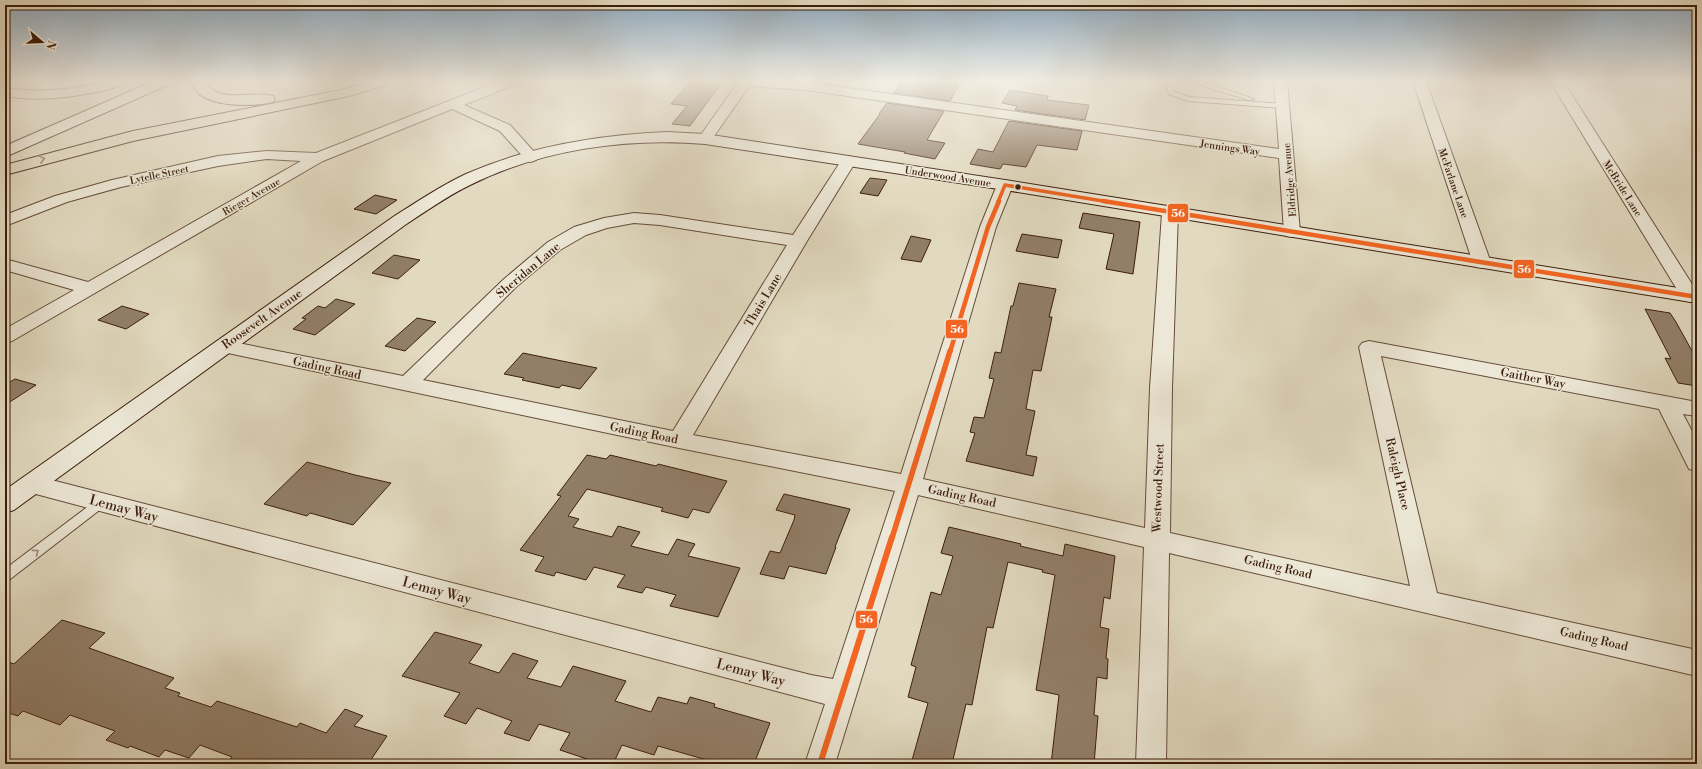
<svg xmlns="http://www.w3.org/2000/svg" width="1702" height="769" viewBox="0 0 1702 769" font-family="'Libre Bodoni',serif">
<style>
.building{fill:#927f69;stroke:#3c1d0a}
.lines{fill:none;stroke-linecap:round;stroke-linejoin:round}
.lane-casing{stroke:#664c38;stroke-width:2}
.street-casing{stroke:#664c38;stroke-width:2}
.secondary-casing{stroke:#3c1d0a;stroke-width:2}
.highway-casing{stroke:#3c1d0a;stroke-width:2}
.lane{fill:#ece7d6;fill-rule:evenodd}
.street{fill:#ece7d6;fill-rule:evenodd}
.secondary{fill:#ece7d6;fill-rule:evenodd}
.highway{fill:#e2dac0;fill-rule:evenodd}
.bus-1-far3-casing{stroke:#ece7d6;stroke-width:5.5}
.bus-1-far2-casing{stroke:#ece7d6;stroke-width:7}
.bus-1-far1-casing{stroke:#ece7d6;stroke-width:8}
.bus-1-casing{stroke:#ece7d6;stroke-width:10}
.bus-1-far3{stroke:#f26522;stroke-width:3.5}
.bus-1-far2{stroke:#f26522;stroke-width:4.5}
.bus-1-far1{stroke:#f26522;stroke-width:5.5}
.bus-1{stroke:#f26522;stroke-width:6}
.oneway{stroke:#8f7c65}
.oneway2{stroke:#9d8c7a}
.bus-dot{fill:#3c1d0a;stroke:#ece7d6;stroke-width:1.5}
.labels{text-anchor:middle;stroke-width:3;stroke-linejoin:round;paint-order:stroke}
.far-street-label{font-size:10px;fill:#3c1d0a;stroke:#ece7d6}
.street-label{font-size:12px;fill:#3c1d0a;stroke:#ece7d6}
.near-street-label{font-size:14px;fill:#3c1d0a;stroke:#ece7d6}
.line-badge{stroke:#ece7d6;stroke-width:1.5}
.badge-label{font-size:11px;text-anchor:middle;font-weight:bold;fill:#fff}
</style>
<rect width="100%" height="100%" fill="#e2dac0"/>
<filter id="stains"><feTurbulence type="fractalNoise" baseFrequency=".005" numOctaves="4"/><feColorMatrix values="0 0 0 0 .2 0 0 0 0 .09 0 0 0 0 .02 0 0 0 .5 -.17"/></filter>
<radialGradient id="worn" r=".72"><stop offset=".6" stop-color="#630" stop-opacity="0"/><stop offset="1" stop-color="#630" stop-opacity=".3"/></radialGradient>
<!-- building -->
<path class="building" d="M691,81l31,1 -32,44 -18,-2 15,-18 -16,-2z
M903,81h31l25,3 -9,17 -56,-8z
M1010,90l38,6 -1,4 42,5 -4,15 -70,-10 2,-4 -15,-3z
M887,103l57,8 -17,29 18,3 -10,16 -31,-6 1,-1 -47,-8 22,-30h-1z
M1009,121l73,10 -5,19 -40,-5 -11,22 -23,-3 -3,5 -30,-5 8,-15 15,3z
M870,178l17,2 -9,16 -18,-3z
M375,195l22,5 -21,14 -22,-5z
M1083,213l57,9 -7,52 -27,-5 8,-35 -35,-6z
M1022,234l40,6 -4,18 -42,-7z
M911,236l20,4 -10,22 -20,-3z
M394,255l26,5 -22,19 -26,-6z
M1019,283l37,6 -7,28h3l-11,54 -8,-1 -7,39 9,2 -9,44 11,2 -4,19 -67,-15 9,-28 -5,-1 4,-15 10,1 10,-39 -5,-1 6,-26 6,1 10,-47h2z
M336,299l19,5 -40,31 -22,-6 13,-10 -4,-1 16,-12 7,2z
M122,306l27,8 -23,15 -28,-9z
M1645,309l25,4 6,9 21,38v26l-19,-3 -13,-25 6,1z
M417,318l19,4 -31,29 -20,-5z
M523,353l39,8 35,7 -17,21 -18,-4 -3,3 -37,-8 2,-2 -20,-4z
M15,379l21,6 -31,20v-20z
M587,455l19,4 4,-4 46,11 2,-2 69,17 -18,32 -16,-4 -5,9 -27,-7 2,-3 -76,-19 -19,27 11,3 -6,8 39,10 6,-11 22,6 -9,14 37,9 9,-16 18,5 -7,12 52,12 -22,49 -48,-11 6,-11 -30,-8 -4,6 -25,-6 8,-12 -31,-8 -8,13 -30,-8 -2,4 -19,-5 9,-14 -24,-7 41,-54 -4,-1z
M307,462l48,13 36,8 -38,42 -43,-12 -3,3 -43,-12z
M784,494l66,15 -15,38h1l-10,27 -37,-8 -5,13 -24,-5 10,-23 10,2 14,-33 1,-5 -19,-5z
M949,527l72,17 -1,2 43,10 2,-12 50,12 -5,43 -6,-2 -4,30 9,2 -3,29 2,1 -1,20 -10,-2 -3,38 4,1 -4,48h-43l8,-69 -23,-5 19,-115 -13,-3 1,-2 -35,-8 -15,66 -6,-1 -15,78 -6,-1 -14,60h-41l17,-61 -20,-6 8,-30 -5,-2 20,-73 10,3 12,-39 -12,-3z
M62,620l43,13 -16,15 85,30 -9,10 15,5 -2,3 33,11 6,-6 80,26 3,-4 26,10 19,-24 18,7 -9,10 33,10 -19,28h-142l6,-7 -32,-12 -11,13 -24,-8 -6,7 -29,-11 -2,2 -22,-8 9,-9 -45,-16 -10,10 -37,-14 -5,5 -13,-4v-51l9,3z
M435,632l47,13 -13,18 30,10 14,-20 25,8 -11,17 34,9 12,-21 53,15 -11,20 36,11 7,-15 29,7 3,-7 25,7 -1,3 56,16 -16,41h-33l-63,-18 -4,9 -32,-10 -9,19h-11l-42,-14 10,-17 -31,-9 -10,17 -25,-8 8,-12 -35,-13 -11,16 -22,-8 16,-23 -58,-17z"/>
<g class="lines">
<defs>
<path id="lane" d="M1170,81h9l-8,3 3,8 15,5 94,7 3,2 -3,2 -95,-7 -19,-7 -4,-11z
M1187,81h13l54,18 -5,1z
M102,498l4,1 2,3 -2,3 -97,75 -4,1v-12l93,-70z"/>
<path id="street" d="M500,81h18l-2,3 -52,21 46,20 26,29 3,3 -3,3 -5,2 -5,-2 -26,-29 -48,-22 -129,52 -311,180 -7,2v-14l69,-39 -69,-20v-11l83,23 213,-121 -34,-2 -49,7 -97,21 -54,15 -62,24v-11l50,-19 57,-16 106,-24 49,-5 49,2z
M739,81l67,1 473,67 -5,-68h13l13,151 -2,4 -6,1 -6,-1 -2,-4 -5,-74 -473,-68 -57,-4 -39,56 -5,1 -5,-1 -2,-3z
M1413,81h13l65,182 -3,4 -6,1 -6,-1 -3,-4z
M1550,81h13l134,211v8l-7,2 -7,-2 -2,-4z
M1686,81h11v9l-5,-1z
M848,156l5,2 3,3 -49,80 -114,194 208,39 79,-247 17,-42 2,-3 6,-2 6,2 2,3 -17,42 -73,252 222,49 5,-140 12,-175 2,-4 6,-1 6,1 2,4 -6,175 -2,145 240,53 -51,-239 3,-4 7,-2 328,61v14l-14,-2 14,27v30l-8,-2 -30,-60 -278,-53 56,237 260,57v26l-528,-123 -3,211h-30l8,-217 -226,-52 -83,269h-30l20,-60 -793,-211 -8,-3 -4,-6 4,-6 8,-3 779,200 22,4 62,-188 -216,-43 -456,-96 -7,-2 -3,-4 3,-4 7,-2 180,36 101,-97 44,-37 26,-15 30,-9 30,-5 26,2 133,20 50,-77zM634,223l26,2 127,20 -114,186 -250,-51 93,-93 44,-37 26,-15 21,-7z"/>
<path id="secondary" d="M154,81h18l-2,3 -165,73v-11z
M667,132l38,2 300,46 692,111v12l-692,-113 -300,-46c-79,-7 -166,6 -237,42 -22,11 -42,25 -63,39l-391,285 -9,3v-23l388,-273c24,-15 47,-31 73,-43 63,-28 133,-39 201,-42z"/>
<path id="highway" d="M108,81h22c-4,5 -14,6 -20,8 -35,8 -69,13 -105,7v-8c35,5 69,2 103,-7z
M190,81h14c15,24 46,9 69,15l2,3 -2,3c-20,5 -61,5 -76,-10 -3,-3 -5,-8 -7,-11z
M371,81h20l-2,3 -40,12 -216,45 -128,34v-10l128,-34 213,-42z"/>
</defs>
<!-- lane casing -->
<use href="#lane" class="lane-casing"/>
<!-- street casing -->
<use href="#street" class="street-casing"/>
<!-- secondary casing -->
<use href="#secondary" class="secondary-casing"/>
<!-- highway casing -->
<use href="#highway" class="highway-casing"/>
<!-- lane -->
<use href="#lane" class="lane"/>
<!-- street -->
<use href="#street" class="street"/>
<!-- secondary -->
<use href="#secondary" class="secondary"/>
<!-- highway -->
<use href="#highway" class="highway"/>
<defs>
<path id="bus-1-far3" d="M1005,185l104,17
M998,202l7,-17"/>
<path id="bus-1-far2" d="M1103,201l594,96
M950,352l38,-125 11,-26"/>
<path id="bus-1-far1" d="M892,538l58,-187"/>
<path id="bus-1" d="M820,764l72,-227"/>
</defs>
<!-- bus-1-far3 casing -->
<use href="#bus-1-far3" class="bus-1-far3-casing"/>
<!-- bus-1-far2 casing -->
<use href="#bus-1-far2" class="bus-1-far2-casing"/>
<!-- bus-1-far1 casing -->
<use href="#bus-1-far1" class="bus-1-far1-casing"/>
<!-- bus-1 casing -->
<use href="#bus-1" class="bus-1-casing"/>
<!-- bus-1-far3 -->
<use href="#bus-1-far3" class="bus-1-far3"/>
<!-- bus-1-far2 -->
<use href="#bus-1-far2" class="bus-1-far2"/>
<!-- bus-1-far1 -->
<use href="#bus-1-far1" class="bus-1-far1"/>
<!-- bus-1 -->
<use href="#bus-1" class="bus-1"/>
</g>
<!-- one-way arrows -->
<defs><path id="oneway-chevron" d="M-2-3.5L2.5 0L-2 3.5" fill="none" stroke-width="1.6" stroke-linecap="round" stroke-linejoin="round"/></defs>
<use class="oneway" href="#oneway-chevron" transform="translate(42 159) rotate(-15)"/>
<use class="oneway2" href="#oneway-chevron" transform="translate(36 552) rotate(-37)"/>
<!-- sky -->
<linearGradient id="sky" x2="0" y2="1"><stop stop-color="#8faabf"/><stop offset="0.43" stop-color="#f2eee3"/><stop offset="1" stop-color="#f2eee3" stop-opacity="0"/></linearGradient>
<rect width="1702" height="188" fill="url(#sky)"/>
<!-- markers -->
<circle class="bus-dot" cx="1018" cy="187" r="3.5"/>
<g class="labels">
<!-- far-street labels -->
<g class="far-street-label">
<text transform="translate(1230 147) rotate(8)" y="4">Jennings Way</text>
<text transform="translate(159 174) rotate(-12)" y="4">Lytelle Street</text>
<text transform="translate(948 176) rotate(9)" y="4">Underwood Avenue</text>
<text transform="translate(1289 180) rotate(-95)" y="4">Eldridge Avenue</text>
<text transform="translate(1454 183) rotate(71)" y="4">McFarlane Lane</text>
<text transform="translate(1623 188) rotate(58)" y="4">McBride Lane</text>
<text transform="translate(251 196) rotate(-30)" y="4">Rieger Avenue</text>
</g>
<!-- street labels -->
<g class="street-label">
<text transform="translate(528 270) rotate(-40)" y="4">Sheridan Lane</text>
<text transform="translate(763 300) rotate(-59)" y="4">Thais Lane</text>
<text transform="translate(262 319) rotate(-35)" y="4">Roosevelt Avenue</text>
<text transform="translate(327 368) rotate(12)" y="4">Gading Road</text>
<text transform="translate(1533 378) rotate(11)" y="4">Gaither Way</text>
<text transform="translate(644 433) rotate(11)" y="4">Gading Road</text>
<text transform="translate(1398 474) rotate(77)" y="4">Raleigh Place</text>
<text transform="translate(1158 488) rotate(-88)" y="4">Westwood Street</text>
<text transform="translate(962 496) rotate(12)" y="4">Gading Road</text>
<text transform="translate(1278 567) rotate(13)" y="4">Gading Road</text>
<text transform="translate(1594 639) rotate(13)" y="4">Gading Road</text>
</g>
<!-- near-street labels -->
<g class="near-street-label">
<text transform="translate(124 508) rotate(15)" y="5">Lemay Way</text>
<text transform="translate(437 590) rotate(15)" y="5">Lemay Way</text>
<text transform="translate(751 672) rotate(15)" y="5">Lemay Way</text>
</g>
</g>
<g class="line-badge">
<rect x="1167" y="203" width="22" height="20" rx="4" fill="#f26522"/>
<rect x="1513" y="259" width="22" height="20" rx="4" fill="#f26522"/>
<rect x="945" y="319" width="23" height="20" rx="4" fill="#f26522"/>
<rect x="855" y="610" width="23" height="19" rx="4" fill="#f26522"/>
</g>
<g class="badge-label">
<text x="1178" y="217">56</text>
<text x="1524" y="273">56</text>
<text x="957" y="333">56</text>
<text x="866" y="623">56</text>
</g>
<!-- margin -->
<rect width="1702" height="769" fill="none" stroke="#e2dac0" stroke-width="20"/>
<rect x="6" y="6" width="1690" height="757" fill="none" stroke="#3c1d0a" stroke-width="2"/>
<rect x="10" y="10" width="1682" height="749" fill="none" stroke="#3c1d0a"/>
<!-- north arrow -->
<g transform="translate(42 42) rotate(109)" stroke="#ece7d6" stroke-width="3" paint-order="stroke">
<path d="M0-3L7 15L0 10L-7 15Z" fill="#3c1d0a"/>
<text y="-6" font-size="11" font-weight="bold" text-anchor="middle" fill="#3c1d0a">N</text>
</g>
<rect width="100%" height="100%" filter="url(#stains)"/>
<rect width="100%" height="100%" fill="url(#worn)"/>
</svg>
